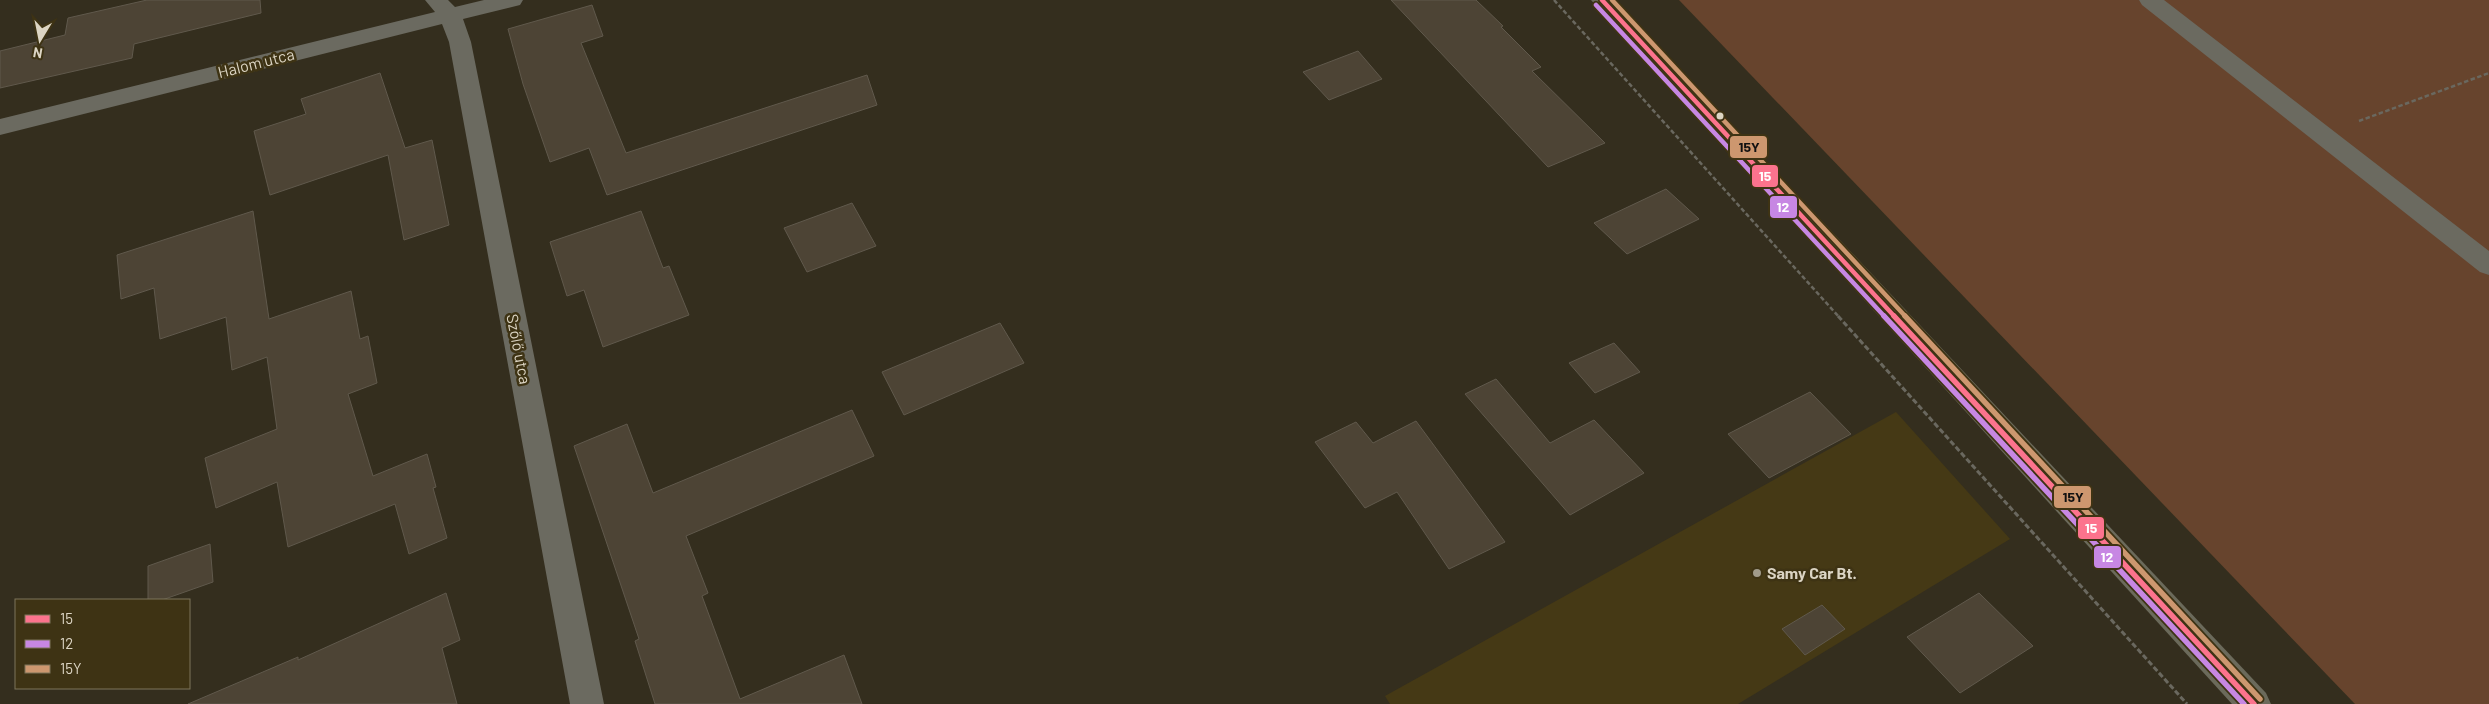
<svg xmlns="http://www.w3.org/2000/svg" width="2489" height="704" viewBox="0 0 2489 704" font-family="Barlow,sans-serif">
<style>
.built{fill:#453915}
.green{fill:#67442d}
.building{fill:#4d4435;stroke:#60594c}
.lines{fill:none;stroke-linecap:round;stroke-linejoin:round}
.path-far1{stroke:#6a685f;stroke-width:2.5;stroke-dasharray:4.5 2.5;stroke-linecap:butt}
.path{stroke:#6a685f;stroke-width:3;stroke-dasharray:5.5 2.5;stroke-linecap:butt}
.minor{fill:#6b6a60;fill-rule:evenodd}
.major{fill:#6b6a5b;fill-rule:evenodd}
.bus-1-far1-casing{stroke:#3e3314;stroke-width:8}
.bus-1-casing{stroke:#3e3314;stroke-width:9}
.bus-2-far1-casing{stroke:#3e3314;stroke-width:8}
.bus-2-casing{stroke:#3e3314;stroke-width:9}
.bus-3-far1-casing{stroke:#3e3314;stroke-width:8}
.bus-3-casing{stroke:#3e3314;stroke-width:9}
.bus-1-far1{stroke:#fc738d;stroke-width:4.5}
.bus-1{stroke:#fc738d;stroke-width:5.5}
.bus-2-far1{stroke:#c787e3;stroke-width:4.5}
.bus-2{stroke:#c787e3;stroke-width:5.5}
.bus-3-far1{stroke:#cd976f;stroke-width:4.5}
.bus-3{stroke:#cd976f;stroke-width:5.5}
.bus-dot{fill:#dcd5c4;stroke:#3e3314;stroke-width:2}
.poi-dot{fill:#a19b8a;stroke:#3e3314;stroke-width:2}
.labels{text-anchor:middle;stroke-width:5;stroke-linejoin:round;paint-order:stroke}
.street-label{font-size:16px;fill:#dcd5c4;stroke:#3e3314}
.poi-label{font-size:16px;font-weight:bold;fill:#dcd5c4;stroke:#3e3314;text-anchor:start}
.line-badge{stroke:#3e3314;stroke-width:2}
.badge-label{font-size:14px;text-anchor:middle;font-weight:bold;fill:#fff}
.pale-badge-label{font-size:14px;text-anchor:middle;font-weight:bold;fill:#111}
</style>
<rect width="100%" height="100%" fill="#342e1e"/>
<!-- built -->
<path class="built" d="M1896,412l114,127 -272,165h-348l-5,-8z"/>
<!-- green -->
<path class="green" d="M1679,0h810v704h-134z"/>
<!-- building -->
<path class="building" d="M147,0h113l1,13 -127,31 -2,14 -132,30v-37l65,-16 3,-17z
M1391,0h85l27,26 -2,1 40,40 -9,4 73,72 -57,24z
M592,5l11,31 -22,7 45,110 241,-78 10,30 -270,90 -18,-47 -39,14 -27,-78 -15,-55z
M1358,51l24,28 -53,21 -26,-28z
M380,73l25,75 27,-8 17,85 -45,15 -16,-85 -118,40 -16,-64 52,-17 -5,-15z
M1666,189l33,30 -72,35 -33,-31z
M852,203l24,43 -69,26 -23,-44z
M253,211l16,108 82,-28 9,48 8,-3 9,47 -29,11 25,82 54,-22 9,33 -3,1 14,50 -38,16 -14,-50 -107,43 -11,-65 -61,26 -11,-50 72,-29 -10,-72 -35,13 -6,-53 -66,22 -6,-51 -33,11 -4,-44z
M641,211l22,57 6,-2 20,49 -86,32 -19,-57 -17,6 -17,-54z
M1000,323l24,40 -120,52 -22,-43z
M1614,343l26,29 -45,21 -26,-30z
M1496,379l54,64 44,-23 50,53 -74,42 -105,-121z
M1810,392l41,42 -82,44 -41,-44z
M852,410l22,46 -188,80 22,57 -6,3 38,103 104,-44 18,49h-207l-20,-63 4,-2 -65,-193 53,-22 26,69z
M1416,421l89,121 -56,27 -52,-77 -32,16 -50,-66 41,-20 17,21z
M210,544l3,38 -51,18h-14v-34z
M446,593l14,47 -18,8 15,56h-269l110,-47v3z
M1979,593l54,53 -73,47 -53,-56z
M1822,605l23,24 -40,26 -23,-26z"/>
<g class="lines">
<!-- path-far1 -->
<path class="path-far1" d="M1554,0l285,317
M2359,121l130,-48"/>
<!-- path -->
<path class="path" d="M1838,316l349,388"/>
<!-- minor -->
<path class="minor" d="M425,0h23l7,7 29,-7h39l-3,5 -57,14 8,23 133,662h-34l-121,-662 -7,-18 -442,111v-16l435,-107z
M2139,0h25l325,251v24l-9,-3 -338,-267z"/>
<!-- major -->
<path class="major" d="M1591,0h23l652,693 5,11h-39z"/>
<defs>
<path id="bus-1-far1" d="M1602,0l293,317"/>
<path id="bus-1" d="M1894,316l360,388"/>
<path id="bus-2-far1" d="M1596,5l289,312"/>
<path id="bus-2" d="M1884,316l360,388"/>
<path id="bus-3-far1" d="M1612,0l294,317"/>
<path id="bus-3" d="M1905,316l355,383"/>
</defs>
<!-- bus-1-far1 casing -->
<use href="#bus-1-far1" class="bus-1-far1-casing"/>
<!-- bus-1 casing -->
<use href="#bus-1" class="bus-1-casing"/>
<!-- bus-2-far1 casing -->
<use href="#bus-2-far1" class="bus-2-far1-casing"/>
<!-- bus-2 casing -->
<use href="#bus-2" class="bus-2-casing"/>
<!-- bus-3-far1 casing -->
<use href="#bus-3-far1" class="bus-3-far1-casing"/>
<!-- bus-3 casing -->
<use href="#bus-3" class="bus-3-casing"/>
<!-- bus-1-far1 -->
<use href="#bus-1-far1" class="bus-1-far1"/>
<!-- bus-1 -->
<use href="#bus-1" class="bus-1"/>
<!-- bus-2-far1 -->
<use href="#bus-2-far1" class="bus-2-far1"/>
<!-- bus-2 -->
<use href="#bus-2" class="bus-2"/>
<!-- bus-3-far1 -->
<use href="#bus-3-far1" class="bus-3-far1"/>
<!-- bus-3 -->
<use href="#bus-3" class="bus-3"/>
</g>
<!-- markers -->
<circle class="bus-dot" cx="1720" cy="116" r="4.5"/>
<circle class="poi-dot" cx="1757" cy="573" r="5"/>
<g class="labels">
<!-- street labels -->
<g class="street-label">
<text transform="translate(256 63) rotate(-14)" y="6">Halom utca</text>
<text transform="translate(519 349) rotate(79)" y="6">Szőlő utca</text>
</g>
<!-- poi labels -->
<g class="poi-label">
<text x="1767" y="579">Samy Car Bt.</text>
</g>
</g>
<g class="line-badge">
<rect x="1729" y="135" width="39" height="24" rx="5" fill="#cd976f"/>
<rect x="1751" y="164" width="28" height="24" rx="5" fill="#fc738d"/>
<rect x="1769" y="195" width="29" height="24" rx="5" fill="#c787e3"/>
<rect x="2053" y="485" width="39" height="24" rx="5" fill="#cd976f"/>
<rect x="2077" y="516" width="28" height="24" rx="5" fill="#fc738d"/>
<rect x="2093" y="545" width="29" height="24" rx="5" fill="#c787e3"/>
</g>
<g class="badge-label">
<text x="1765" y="181">15</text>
<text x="1783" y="212">12</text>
<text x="2091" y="533">15</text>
<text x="2107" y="562">12</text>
</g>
<g class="pale-badge-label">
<text x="1749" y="152">15Y</text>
<text x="2073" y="502">15Y</text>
</g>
<!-- legend -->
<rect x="15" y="599" width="175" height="90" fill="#3e3314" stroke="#7d745a"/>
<rect x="25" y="615" width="25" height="8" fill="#fc738d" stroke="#7d745a"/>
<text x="60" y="624" font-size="15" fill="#dcd5c4">15</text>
<rect x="25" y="640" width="25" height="8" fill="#c787e3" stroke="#7d745a"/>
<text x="60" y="649" font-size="15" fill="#dcd5c4">12</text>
<rect x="25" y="665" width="25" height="8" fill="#cd976f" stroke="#7d745a"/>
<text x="60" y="674" font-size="15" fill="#dcd5c4">15Y</text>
<!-- north arrow -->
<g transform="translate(40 40) rotate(190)" stroke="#3e3314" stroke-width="4" paint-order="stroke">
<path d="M0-4L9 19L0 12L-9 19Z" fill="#dcd5c4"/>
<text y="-8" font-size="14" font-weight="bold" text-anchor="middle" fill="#dcd5c4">N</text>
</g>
</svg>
